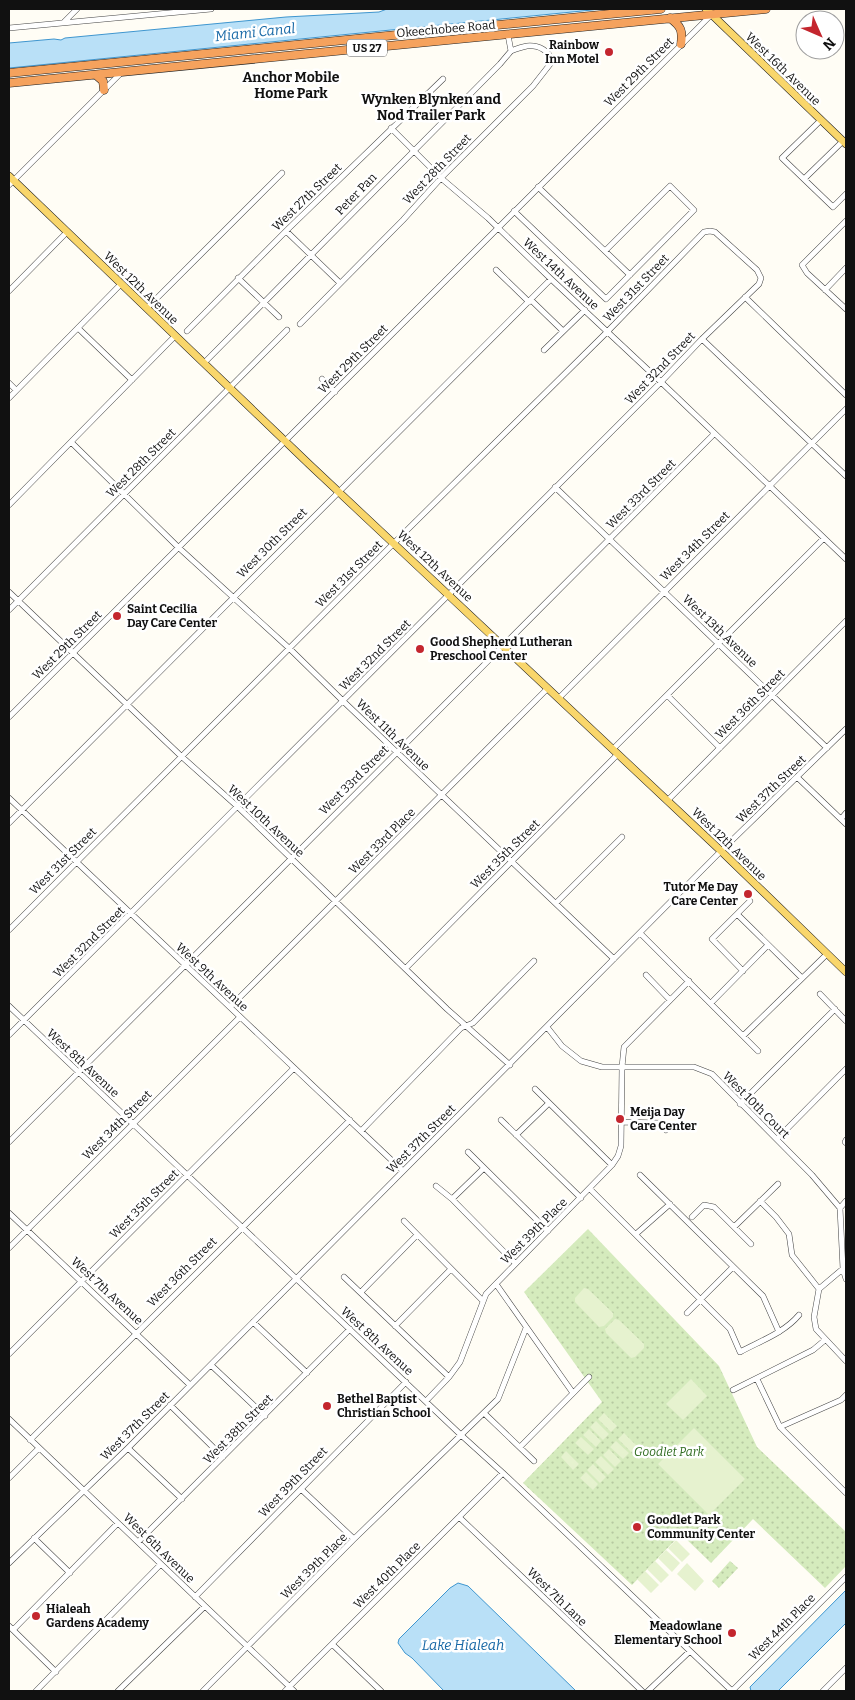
<svg xmlns="http://www.w3.org/2000/svg" width="855" height="1700" viewBox="0 0 855 1700" font-family="Bitter,serif">
<style>
.park{fill:url(#park-dots)}
.pitch{fill:#e6f2cf}
.water{fill:#b9e0f7;stroke:#3f96cf}
.lines{fill:none;stroke-linecap:round;stroke-linejoin:round}
.minor-casing{stroke:#444;stroke-width:6}
.major-casing{stroke:#222;stroke-width:8}
.highway-casing{stroke:#222;stroke-width:9}
.minor{stroke:#fff;stroke-width:5}
.major{stroke:#f9d66b;stroke-width:7}
.highway{stroke:#f5a25d;stroke-width:8}
.poi-dot{fill:#c4262e;stroke:#fff;stroke-width:2}
.labels{text-anchor:middle;stroke-width:5;stroke-linejoin:round;paint-order:stroke}
.shield{fill:#fff;stroke:#585858;stroke-width:1}
.shield-label{font-size:11px;font-weight:bold;fill:#111}
.street-label{font-size:12px;fill:#111;stroke:#fff}
.poi-label{font-size:12px;font-weight:bold;fill:#111;stroke:#fff;text-anchor:start}
.park-label{font-size:12px;font-style:italic;fill:#2f6b1f;stroke:#fff}
.water-label{font-size:14px;font-style:italic;fill:#1768a6;stroke:#fff}
.neighbourhood-label{font-size:14px;font-weight:bold;fill:#111;stroke:#fff}
</style>
<defs>
<pattern id="park-dots" width="8" height="8" patternUnits="userSpaceOnUse" patternTransform="scale(1.25)"><rect width="8" height="8" fill="#d5ebbd"/><path d="M2 2h.1M6 6h.1" fill="none" stroke="#b6c8a1" stroke-width="1.8" stroke-linecap="round"/></pattern>
</defs>
<rect width="100%" height="100%" fill="#fffdf5"/>
<!-- park -->
<path class="park" d="M588,1229l131,137 38,81 89,85v34l-21,22 -72,-69 -42,44 -30,-29 -49,51 -109,-102 79,-81 -78,-110z
M730,1561l8,7 -19,20 -7,-7z"/>
<!-- pitch -->
<path class="pitch" d="M584,1288l4,1 25,24v4l-9,9 -5,1 -24,-25v-4z
M615,1319l4,1 25,24v4l-9,9 -4,1 -25,-25 -1,-4z
M691,1379l16,17 -24,24 -17,-16z
M604,1413l13,13 -6,6 -13,-13z
M596,1421l13,13 -6,6 -13,-13z
M694,1428l51,51 -36,36 -51,-51z
M589,1429l12,12 -5,6 -13,-12z
M624,1433l13,13 -6,6 -13,-13z
M581,1437l13,12 -6,6 -13,-12z
M616,1441l13,12 -6,6 -13,-12z
M609,1449l12,12 -6,6 -12,-12z
M566,1451l13,13 -6,6 -12,-13z
M601,1456l13,13 -6,6 -13,-13z
M593,1464l13,13 -6,6 -13,-13z
M586,1472l12,12 -5,6 -13,-12z
M676,1540l14,14 -8,8 -14,-14z
M666,1550l14,13 -8,9 -14,-14z
M655,1561l14,14 -8,8 -14,-14z
M687,1563l17,18 -9,10 -18,-17z
M645,1571l14,14 -8,8 -14,-14z"/>
<!-- water -->
<path class="water" d="M387,9h215l-593,59v-25l45,-4 7,1 4,-2 221,-21 93,-5z
M458,1583l10,3 108,105h-132l-32,-33 -7,-5 -7,-10 1,-4 51,-51z
M846,1590v33l-68,68h-27l-1,-4z"/>
<g class="lines">
<defs>
<path id="minor" d="M64,22l13,-13
M9,28l202,-19
M508,35l3,16
M821,120l-39,38 51,49 13,-13
M391,128l50,50 47,40 63,61 110,103 185,177
M804,179l39,-38
M9,185l113,-113
M538,187l92,88
M514,211l92,88 88,-89 -24,-24 -65,65
M846,221l-44,44 5,8 39,36
M286,231l54,52
M496,270l33,32
M238,278l41,39
M825,290l21,-22
M9,291l58,-59
M745,297l101,98
M531,300l32,31
M147,308l135,-135
M300,324l103,-104 38,-42 92,-92 18,-23c1,-12 -13,-18 -24,-17 -6,1 -11,3 -16,5
M78,328l54,52
M187,331l99,-100 157,-152
M702,339l144,137
M544,350l41,-40
M204,363l296,-299 11,-13
M322,379l13,13
M9,383l7,7
M9,398l112,-114
M71,442l107,105 112,102 53,52 271,258
M555,487l272,261
M9,505l166,-169
M9,592l172,164 57,51 209,202 63,56
M9,610l278,-280
M667,695l53,53
M559,698l287,-289
M9,717l702,-702
M613,749l211,-211
M797,777l49,47
M9,798l394,373
M667,801l179,-180
M841,819l5,-6
M9,823l542,-544
M556,903l66,-66
M737,914l65,64
M9,930l385,-387 214,-212 96,-99 6,-1 5,1 42,38 4,8 -2,6 -57,55 -41,43 -652,653
M640,933l118,118
M406,968l212,-214
M743,971l-31,-32 38,-38
M646,975l24,25
M820,994l26,27
M711,1003l57,-58
M9,1006l452,429 42,38 229,218
M230,1007l318,-319
M547,1027l15,19 19,15 21,6h92l18,7 100,101 28,33 3,61 3,10
M743,1036l84,-82
M535,1089l77,76
M740,1104l95,-95
M501,1120l80,78
M621,1122l39,1 6,7
M361,1131l100,-103 12,-5 61,-62
M516,1135l33,-32
M777,1139l69,-70
M846,1140l-1,2 1,1
M9,1142l705,-708
M468,1152l80,79
M640,1175l123,121 16,36
M436,1186l16,13 63,64
M590,1189l140,140 10,23c20,-11 44,-19 59,-37
M452,1199l32,-31
M760,1201l16,16 13,17 3,21 27,34 -5,28 2,12 30,32
M840,1208l6,-7
M9,1213l181,172
M692,1217l12,-12 10,2 37,37
M404,1221l79,80
M734,1227l44,-43
M636,1234l34,-30
M9,1248l231,-231
M344,1277l105,100
M496,1284l77,109
M819,1289l26,-22
M361,1292l56,-57
M687,1313l46,-46
M253,1322l54,51
M395,1326l56,-57
M9,1354l285,-286
M211,1365l54,51
M757,1379l23,48 66,66
M733,1390l80,-40 12,-10
M426,1401l23,-24 11,-15 26,-68 126,-129 6,-9 3,-10 1,-79 2,-20 65,-66
M170,1405l53,52
M484,1413l50,48
M9,1419l285,272
M780,1427l61,-27 5,-5
M30,1440l320,-320
M520,1447l69,-70
M128,1448l54,51
M9,1478l30,-30
M301,1489l53,50
M459,1517l183,174
M34,1538l36,35
M138,1542l212,-213
M9,1563l119,-115 593,-597 125,-122
M195,1597l211,-215
M9,1626l47,46
M13,1630l105,-107
M332,1644l49,47
M36,1691l125,-127
M118,1691l87,-85
M203,1691l151,-152 144,-140 28,-71
M285,1691l218,-218
M648,1691l42,-40
M732,1691l114,-114
M823,1691l23,-23"/>
<path id="major" d="M706,9l140,135
M9,176l301,289 411,386 125,121"/>
<path id="highway" d="M670,18c11,8 13,13 11,26
M9,73l652,-64
M96,75l7,6 1,9
M9,83l757,-74"/>
</defs>
<!-- minor casing -->
<use href="#minor" class="minor-casing"/>
<!-- major casing -->
<use href="#major" class="major-casing"/>
<!-- highway casing -->
<use href="#highway" class="highway-casing"/>
<!-- minor -->
<use href="#minor" class="minor"/>
<!-- major -->
<use href="#major" class="major"/>
<!-- highway -->
<use href="#highway" class="highway"/>
</g>
<!-- markers -->
<g class="poi-dot">
<circle cx="609" cy="52" r="5"/>
<circle cx="117" cy="616" r="5"/>
<circle cx="420" cy="649" r="5"/>
<circle cx="748" cy="894" r="5"/>
<circle cx="620" cy="1119" r="5"/>
<circle cx="327" cy="1406" r="5"/>
<circle cx="637" cy="1527" r="5"/>
<circle cx="36" cy="1616" r="5"/>
<circle cx="732" cy="1633" r="5"/>
</g>
<g class="labels">
<!-- shield labels -->
<rect class="shield" x="347" y="39.5" width="40" height="17" rx="4"/>
<g class="shield-label">
<text x="367" y="52">US 27</text>
</g>
<!-- street labels -->
<g class="street-label">
<text transform="translate(446 29) rotate(-5)" y="4">Okeechobee Road</text>
<text transform="translate(783 69) rotate(44)" y="4">West 16th Avenue</text>
<text transform="translate(639 72) rotate(-45)" y="4">West 29th Street</text>
<text transform="translate(437 169) rotate(-46)" y="4">West 28th Street</text>
<text transform="translate(356 194) rotate(-46)" y="4">Peter Pan</text>
<text transform="translate(307 197) rotate(-44)" y="4">West 27th Street</text>
<text transform="translate(561 274) rotate(43)" y="4">West 14th Avenue</text>
<text transform="translate(141 288) rotate(44)" y="4">West 12th Avenue</text>
<text transform="translate(636 288) rotate(-46)" y="4">West 31st Street</text>
<text transform="translate(353 359) rotate(-45)" y="4">West 29th Street</text>
<text transform="translate(660 368) rotate(-46)" y="4">West 32nd Street</text>
<text transform="translate(141 463) rotate(-45)" y="4">West 28th Street</text>
<text transform="translate(641 494) rotate(-45)" y="4">West 33rd Street</text>
<text transform="translate(272 543) rotate(-45)" y="4">West 30th Street</text>
<text transform="translate(695 546) rotate(-45)" y="4">West 34th Street</text>
<text transform="translate(435 566) rotate(43)" y="4">West 12th Avenue</text>
<text transform="translate(349 574) rotate(-45)" y="4">West 31st Street</text>
<text transform="translate(720 631) rotate(44)" y="4">West 13th Avenue</text>
<text transform="translate(67 645) rotate(-45)" y="4">West 29th Street</text>
<text transform="translate(375 655) rotate(-45)" y="4">West 32nd Street</text>
<text transform="translate(750 704) rotate(-45)" y="4">West 36th Street</text>
<text transform="translate(393 735) rotate(44)" y="4">West 11th Avenue</text>
<text transform="translate(354 780) rotate(-45)" y="4">West 33rd Street</text>
<text transform="translate(771 789) rotate(-44)" y="4">West 37th Street</text>
<text transform="translate(266 821) rotate(43)" y="4">West 10th Avenue</text>
<text transform="translate(382 841) rotate(-45)" y="4">West 33rd Place</text>
<text transform="translate(729 844) rotate(44)" y="4">West 12th Avenue</text>
<text transform="translate(505 854) rotate(-45)" y="4">West 35th Street</text>
<text transform="translate(63 861) rotate(-45)" y="4">West 31st Street</text>
<text transform="translate(89 942) rotate(-45)" y="4">West 32nd Street</text>
<text transform="translate(212 977) rotate(43)" y="4">West 9th Avenue</text>
<text transform="translate(83 1063) rotate(43)" y="4">West 8th Avenue</text>
<text transform="translate(756 1105) rotate(45)" y="4">West 10th Court</text>
<text transform="translate(117 1125) rotate(-45)" y="4">West 34th Street</text>
<text transform="translate(421 1139) rotate(-45)" y="4">West 37th Street</text>
<text transform="translate(144 1204) rotate(-45)" y="4">West 35th Street</text>
<text transform="translate(534 1231) rotate(-45)" y="4">West 39th Place</text>
<text transform="translate(182 1272) rotate(-45)" y="4">West 36th Street</text>
<text transform="translate(107 1291) rotate(43)" y="4">West 7th Avenue</text>
<text transform="translate(377 1341) rotate(43)" y="4">West 8th Avenue</text>
<text transform="translate(135 1426) rotate(-45)" y="4">West 37th Street</text>
<text transform="translate(238 1429) rotate(-45)" y="4">West 38th Street</text>
<text transform="translate(293 1482) rotate(-46)" y="4">West 39th Street</text>
<text transform="translate(159 1548) rotate(44)" y="4">West 6th Avenue</text>
<text transform="translate(314 1566) rotate(-45)" y="4">West 39th Place</text>
<text transform="translate(387 1575) rotate(-45)" y="4">West 40th Place</text>
<text transform="translate(557 1597) rotate(44)" y="4">West 7th Lane</text>
<text transform="translate(782 1627) rotate(-45)" y="4">West 44th Place</text>
</g>
<!-- poi labels -->
<g class="poi-label">
<text x="599" y="49" text-anchor="end">Rainbow<tspan x="599" dy="14">Inn Motel</tspan></text>
<text x="127" y="613">Saint Cecilia<tspan x="127" dy="14">Day Care Center</tspan></text>
<text x="430" y="646">Good Shepherd Lutheran<tspan x="430" dy="14">Preschool Center</tspan></text>
<text x="738" y="891" text-anchor="end">Tutor Me Day<tspan x="738" dy="14">Care Center</tspan></text>
<text x="630" y="1116">Meija Day<tspan x="630" dy="14">Care Center</tspan></text>
<text x="337" y="1403">Bethel Baptist<tspan x="337" dy="14">Christian School</tspan></text>
<text x="647" y="1524">Goodlet Park<tspan x="647" dy="14">Community Center</tspan></text>
<text x="46" y="1613">Hialeah<tspan x="46" dy="14">Gardens Academy</tspan></text>
<text x="722" y="1630" text-anchor="end">Meadowlane<tspan x="722" dy="14">Elementary School</tspan></text>
</g>
<!-- park labels -->
<g class="park-label">
<text x="669" y="1456">Goodlet Park</text>
</g>
<!-- water labels -->
<g class="water-label">
<text transform="translate(255 32) rotate(-6)" y="5">Miami Canal</text>
<text x="463" y="1650">Lake Hialeah</text>
</g>
<!-- neighbourhood labels -->
<g class="neighbourhood-label">
<text x="291" y="82">Anchor Mobile<tspan x="291" dy="16">Home Park</tspan></text>
<text x="431" y="104">Wynken Blynken and<tspan x="431" dy="16">Nod Trailer Park</tspan></text>
</g>
</g>
<!-- border -->
<rect width="855" height="1700" fill="none" stroke="#111111" stroke-width="20"/>
<!-- north arrow -->
<g transform="translate(820 35) rotate(135)"><circle r="24" fill="#ffffff" stroke="#a0a0a0"/>
<path d="M0-4L9 19L0 12L-9 19Z" fill="#c4262e"/>
<text y="-8" font-size="14" font-weight="bold" text-anchor="middle" fill="#111111">N</text>
</g>
</svg>
